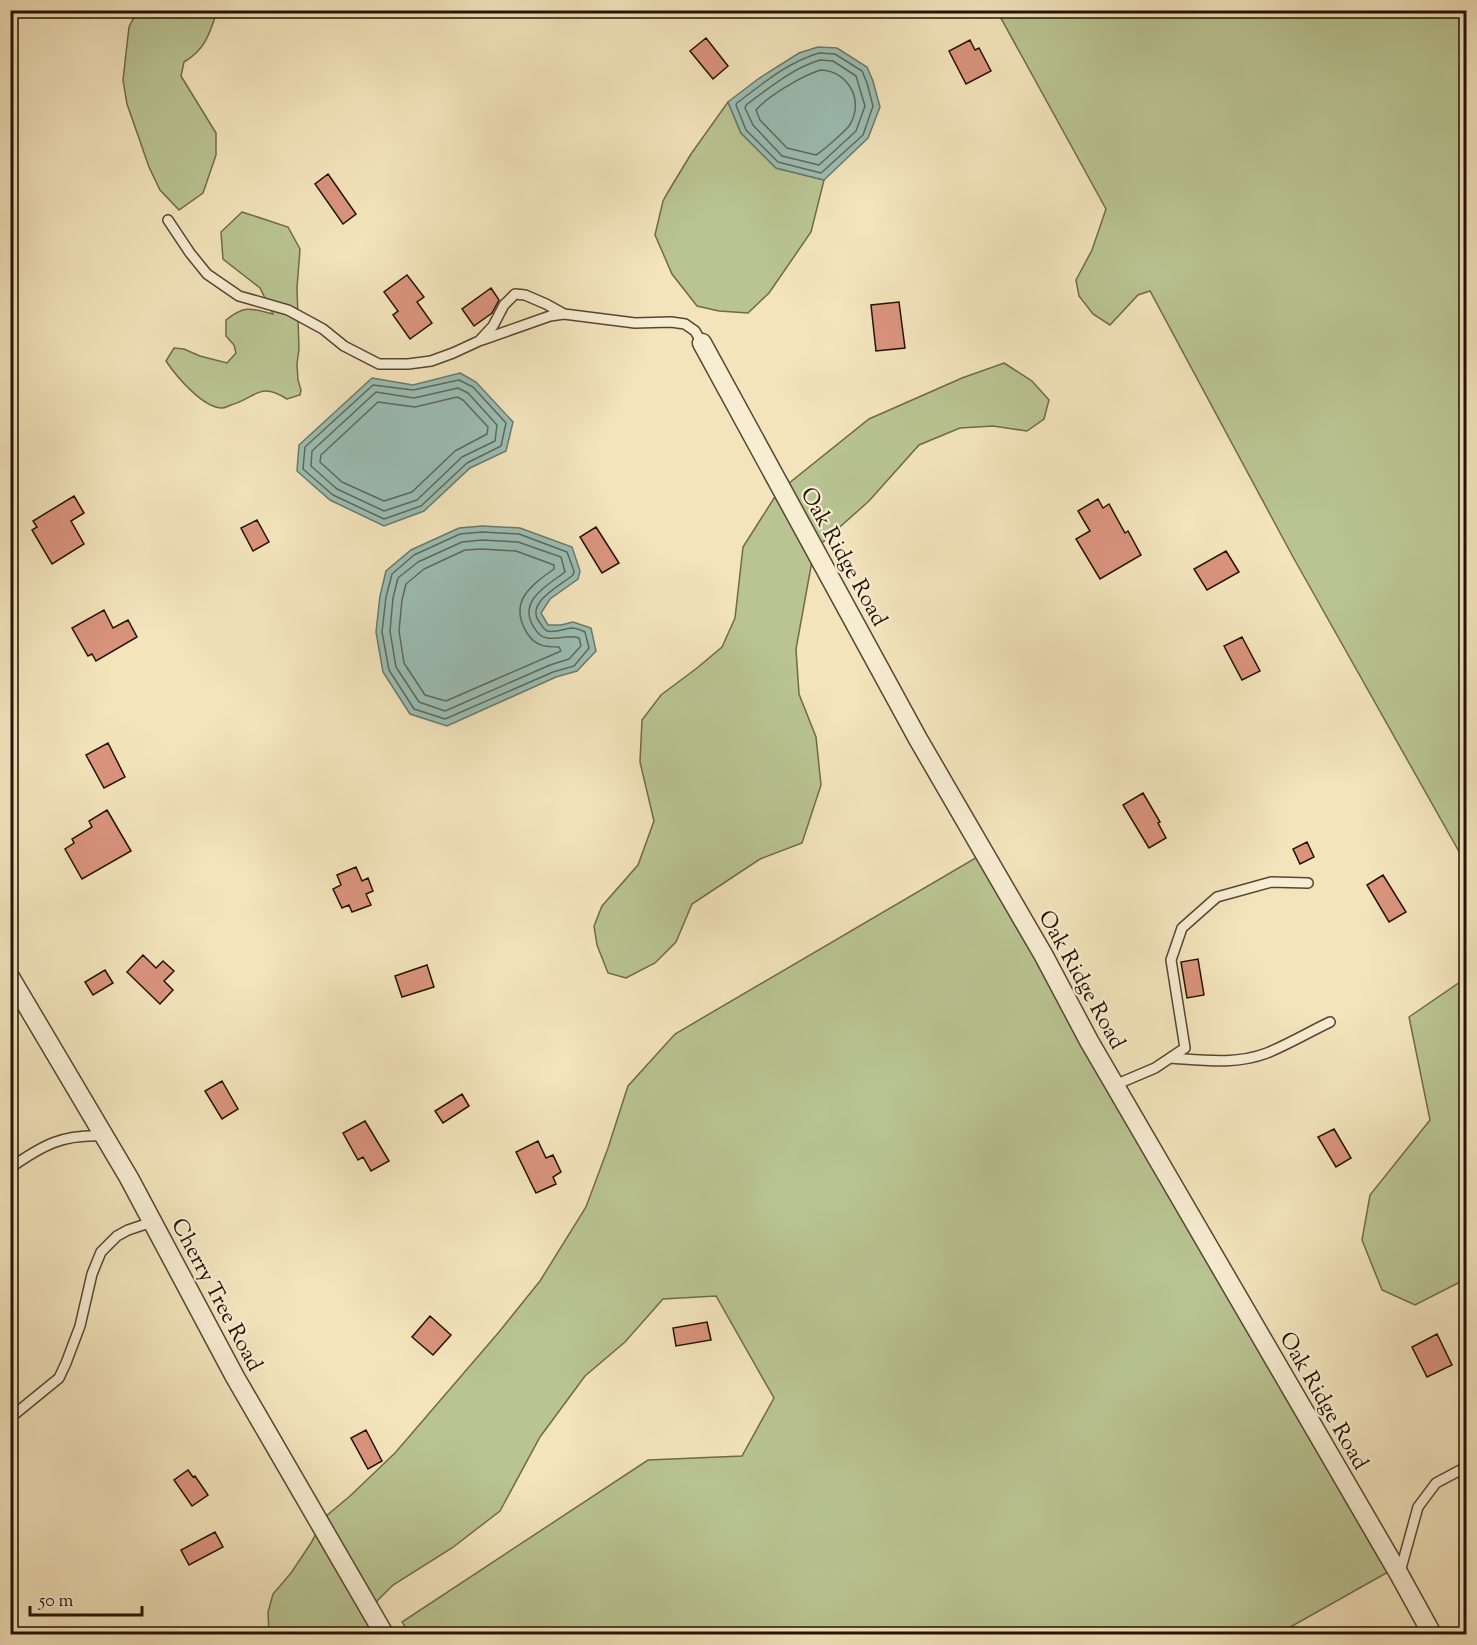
<svg xmlns="http://www.w3.org/2000/svg" width="1477" height="1645" viewBox="0 0 1477 1645" font-family="'Sorts Mill Goudy',serif">
<style>
.green{fill:#b9c492;stroke:#6e6b49;stroke-width:1.5}
.water{fill:#9bbeb4;stroke:#6b796c;stroke-width:1.5}
.lines{fill:none;stroke-linecap:round;stroke-linejoin:round}
.shore{stroke:#5f685a;stroke-width:1.5}
.building{fill:#da947e;stroke:#231200;stroke-width:1.5}
.service-casing{stroke:#57462f;stroke-width:12}
.minor-casing{stroke:#57462f;stroke-width:21}
.service{stroke:#f7edd3;stroke-width:9}
.minor{stroke:#f7edd3;stroke-width:18}
.labels{text-anchor:middle;stroke-width:4.5;stroke-linejoin:round;paint-order:stroke}
.street-label{font-size:22px;fill:#231200;stroke:#f7edd3}
</style>
<rect width="100%" height="100%" fill="#f3e4bc"/>
<filter id="stains"><feTurbulence type="fractalNoise" baseFrequency=".00333" numOctaves="4"/><feColorMatrix values="0 0 0 0 .2 0 0 0 0 .09 0 0 0 0 .02 0 0 0 .5 -.17"/></filter>
<radialGradient id="worn" r=".72"><stop offset=".6" stop-color="#630" stop-opacity="0"/><stop offset="1" stop-color="#630" stop-opacity=".3"/></radialGradient>
<!-- green -->
<path class="green" d="M137,11h80c-7,22 -12,39 -33,51l-3,14 35,57v22l-13,38 -24,17 -19,-20 -11,-23 -22,-63 -4,-24 6,-53z
M997,11h469v853l-173,-307 -143,-266 -12,4 -28,30 -17,-11 -14,-18 -3,-16 16,-30 14,-41z
M728,102l13,31 35,35 48,12 -13,52 -42,61 -21,20 -29,-2 -22,-5 -25,-32 -17,-39 8,-34 5,-9 23,-38z
M242,212l46,15 12,22 -3,39 2,61 -2,15 1,16 3,10 -1,5 -13,4c-28,-18 -31,-1 -56,6 -3,1 -6,3 -9,3 -19,0 -46,-32 -56,-47l8,-13 10,1 16,7 27,7 9,-10 -2,-8 -8,-9v-16c19,-15 24,-12 47,-6l-13,-26 -37,-29 -2,-27z
M1004,363l28,18 17,19 -5,19 -17,12 -34,-5 -33,2 -41,17 -50,56 -55,49 -18,99 3,45 17,43 5,48 -19,58 -42,16 -68,45 -16,38 -21,21 -29,15 -18,-5 -11,-28 -3,-19 8,-20 36,-41 16,-44 -14,-59 2,-42 19,-25 36,-27 25,-21 13,-29 8,-71 35,-55 91,-73 93,-41z
M984,853l406,718 -112,63h-868l-8,-12 246,-162 94,-4 32,-58 -58,-102 -53,3 -38,43 -40,34 -45,61 -40,74 -48,37 -59,37 -16,16 -8,33h-100l-1,-22 5,-18 18,-21 20,-30 14,-26 25,-21 45,-43 104,-121 41,-51 46,-74 22,-59 20,-62 47,-52z
M1466,978v301l-51,26 -33,-15 -20,-50 8,-45 60,-75 -21,-103z"/>
<!-- water -->
<path class="water" d="M818,47l19,1 30,19 6,14 7,26 -12,31 -44,42 -48,-12 -35,-35 -13,-31 30,-23 41,-26z
M460,373l16,9 37,40 -7,29 -36,17 -46,43 -40,15 -54,-26 -33,-29 2,-26 73,-67 41,7z
M482,526l38,2 52,19 8,24 -2,8 -28,20 -9,14 7,12h13l12,-3 18,6 5,23 -19,20 -21,6 -109,49 -37,-12 -27,-42 -7,-40 4,-36 6,-25 25,-21 48,-22z"/>
<g class="lines">
<!-- shore -->
<path class="shore" d="M819,53l16,1 27,17 5,12 6,23 -10,29 -42,38 -43,-11 -32,-32 -10,-25 1,-2c25,-19 51,-41 82,-50z
M820,60l13,1 23,15 9,30 -9,25 -37,34 -37,-9 -29,-31 -8,-17 1,-3c23,-17 47,-37 74,-45z
M821,70c28,1 44,32 28,56 -6,7 -25,24 -33,29l-29,-7 -27,-28 -4,-10c12,-14 47,-35 65,-40z
M459,380l14,7 33,36 -5,23 -34,17 -46,43 -37,13 -51,-24 -30,-26 2,-22 68,-62 40,5z
M458,388l10,5 29,32 -2,16 -33,16 -45,43 -33,11 -47,-22 -26,-23 1,-15 64,-59 38,6z
M457,397l6,3 25,27 -1,7 -32,17 -43,41 -28,9 -42,-19 -22,-20 1,-7 57,-53 37,5z
M482,532l37,2 48,18 7,19 -1,4c-12,10 -46,27 -35,45 3,4 5,9 9,11 8,2 17,-2 24,-3 5,0 10,2 14,4l4,16 -15,18 -21,6 -108,47 -31,-10 -25,-39 -7,-38 4,-35 6,-23 22,-19 46,-21z
M482,540l36,2 43,15 4,15c-17,13 -47,28 -32,54 4,6 7,11 14,12 11,2 22,-4 32,0l2,8 -12,13 -19,6 -105,46 -26,-9 -23,-35 -6,-36 3,-33 5,-20 20,-16 44,-20z
M482,549l34,2 38,14v4c-24,17 -46,33 -27,64 8,13 18,14 32,14l2,4 -115,50 -21,-6 -21,-32 -5,-32 3,-31 4,-16 18,-15 41,-19z"/>
</g>
<!-- building -->
<path class="building" d="M706,38l22,28 -15,13 -23,-28z
M970,40l5,10 4,-2 12,23 -25,13 -17,-33z
M328,174l28,40 -13,10 -28,-40z
M407,275l17,22 -7,5 15,21 -22,16 -17,-24 5,-4 -14,-19z
M491,288l8,12 -7,13 -18,13 -12,-17z
M899,302l6,46 -29,3 -5,-46z
M74,496l10,17 -13,8 13,23 -32,20 -20,-34 5,-3 -4,-6z
M1098,499l5,9 6,-4 16,29 3,-2 13,24 -41,24 -24,-40 14,-8 -12,-20z
M257,520l12,22 -16,9 -12,-23z
M596,527l23,36 -17,10 -22,-36z
M1226,551l13,21 -32,18 -13,-21z
M104,610l9,18 15,-8 9,17 -41,24 -4,-7 -4,2 -16,-28z
M1242,637l18,34 -18,9 -18,-34z
M108,743l17,34 -21,11 -18,-33z
M1143,793l17,29 -2,1 8,15 -17,10 -26,-43z
M107,810l24,41 -49,28 -17,-30 9,-6 -2,-4 20,-12 -3,-6z
M1307,842l7,15 -14,7 -7,-15z
M356,867l6,14 6,-3 5,13 -7,3 5,11 -19,7 -3,-7 -7,3 -9,-19 8,-4 -4,-10z
M1383,875l23,37 -17,10 -22,-37z
M143,955l13,13 7,-7 11,10 -10,10 9,9 -13,14 -33,-32z
M1198,959l6,36 -17,3 -6,-36z
M427,965l7,22 -32,10 -7,-21z
M105,970l8,13 -20,12 -8,-13z
M222,1081l16,28 -16,10 -17,-28z
M462,1094l7,12 -26,17 -8,-12z
M365,1121l24,40 -18,10 -8,-14 -5,3 -15,-27z
M1334,1129l17,29 -15,9 -18,-30z
M538,1141l8,17 7,-3 8,17 -8,5 3,7 -20,9 -20,-41z
M430,1316l21,19 -18,20 -21,-18z
M707,1322l4,18 -35,6 -3,-18z
M1437,1334l15,31 -25,12 -15,-30z
M366,1430l16,31 -14,8 -17,-31z
M188,1470l5,7 2,-1 13,19 -16,11 -18,-26z
M215,1532l8,15 -34,18 -8,-15z"/>
<g class="lines">
<defs>
<path id="service" d="M168,220l22,33 17,21 32,22 49,14 35,19 21,17 35,18h29l23,-3 22,-8 26,-12 14,-15 11,-21 11,-11 10,1 21,9 18,10 71,9 36,-1 14,2 10,7 7,12
M482,340l68,-24 14,-2
M1170,1058c32,2 66,7 97,-5 22,-9 42,-21 63,-31
M1115,1085l40,-17 30,-20 -14,-88 11,-32 35,-31 54,-15 37,1
M10,1168c33,-23 52,-34 94,-32
M10,1418l49,-40 7,-15 14,-37 12,-52 9,-22 16,-16 11,-6 24,-8
M1400,1572l18,-65 18,-24 30,-16"/>
<path id="minor" d="M702,343l216,396 126,217 45,85 310,533 33,60
M10,977l119,201 106,199 149,257"/>
</defs>
<!-- service casing -->
<use href="#service" class="service-casing"/>
<!-- minor casing -->
<use href="#minor" class="minor-casing"/>
<!-- service -->
<use href="#service" class="service"/>
<!-- minor -->
<use href="#minor" class="minor"/>
</g>
<g class="labels">
<!-- street labels -->
<g class="street-label">
<text transform="translate(845 556) rotate(61)" y="8">Oak Ridge Road</text>
<text transform="translate(1083 979) rotate(61)" y="8">Oak Ridge Road</text>
<text transform="translate(218 1294) rotate(62)" y="8">Cherry Tree Road</text>
<text transform="translate(1325 1400) rotate(60)" y="8">Oak Ridge Road</text>
</g>
</g>
<!-- margin -->
<rect width="1477" height="1645" fill="none" stroke="#f3e4bc" stroke-width="36"/>
<rect x="12" y="12" width="1453" height="1621" fill="none" stroke="#231200" stroke-width="3"/>
<rect x="18" y="18" width="1441" height="1609" fill="none" stroke="#231200" stroke-width="1.5"/>
<!-- scale -->
<path d="M30 1606v9h112v-9" fill="none" stroke="#231200" stroke-width="3"/>
<text x="39" y="1606" font-size="18" fill="#231200" stroke="#f7edd3" stroke-width="4.5" paint-order="stroke">50 m</text>
<rect width="100%" height="100%" filter="url(#stains)"/>
<rect width="100%" height="100%" fill="url(#worn)"/>
</svg>
